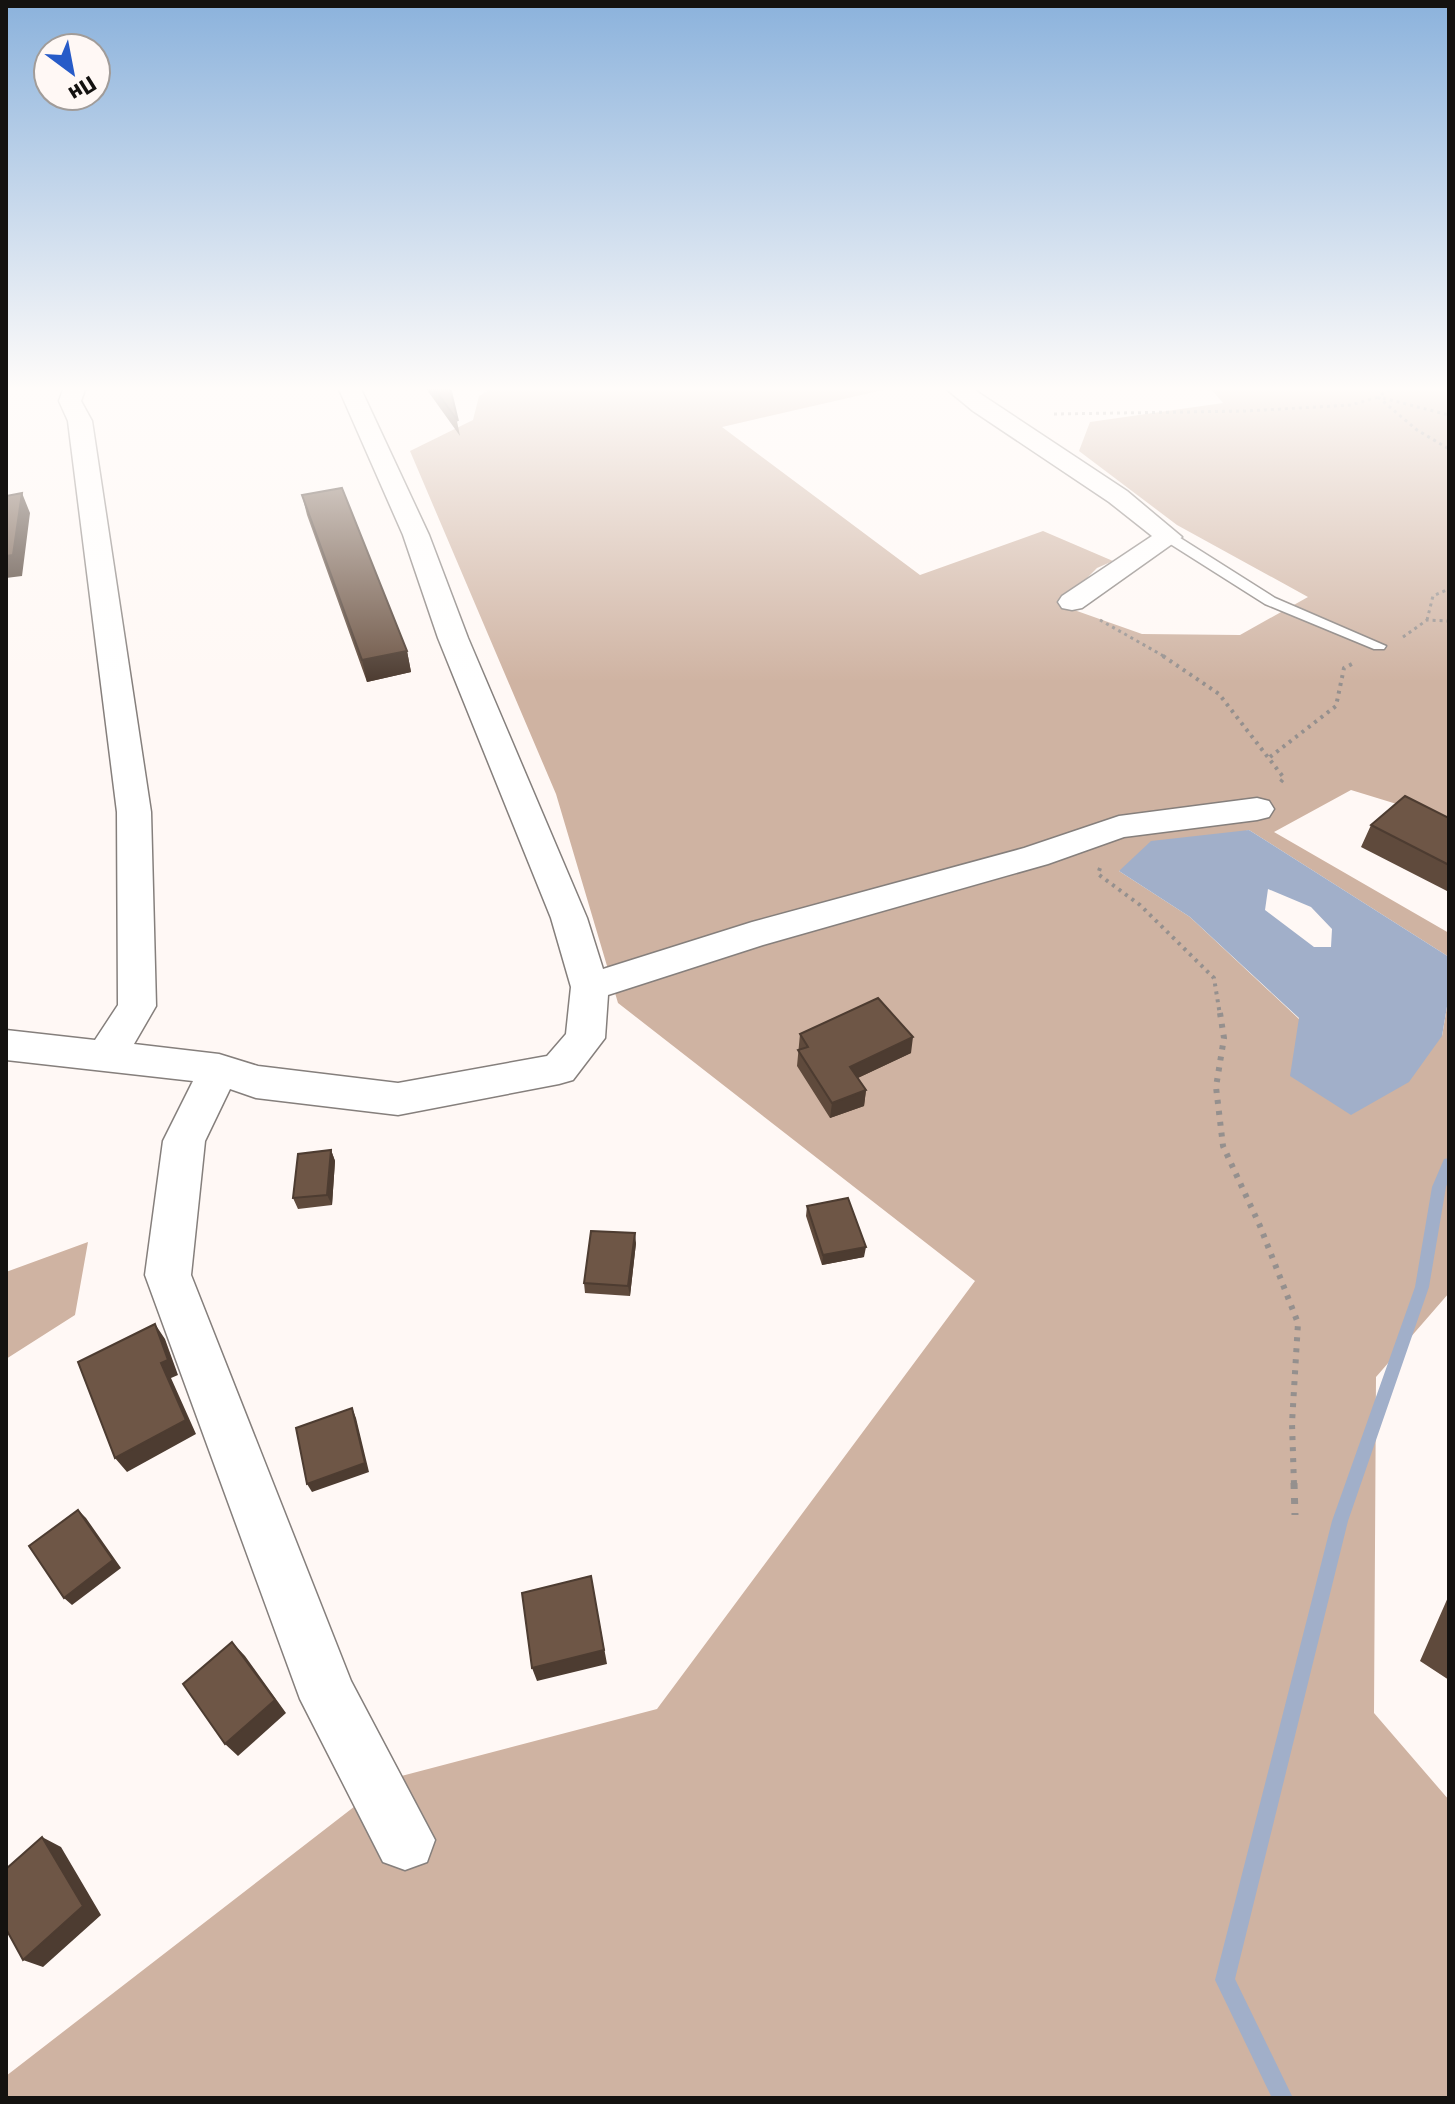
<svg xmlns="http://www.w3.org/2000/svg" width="1455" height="2104" viewBox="0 0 1455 2104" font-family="'Fira Sans',sans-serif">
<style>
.forest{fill:#cfb3a2}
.water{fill:#a1afc9;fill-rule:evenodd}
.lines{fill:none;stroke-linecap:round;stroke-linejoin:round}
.stream{fill:#a1afc9;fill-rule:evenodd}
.service-casing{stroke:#857f7c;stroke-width:3}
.minor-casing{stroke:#857f7c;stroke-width:3}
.path-far3{stroke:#95908e;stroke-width:3;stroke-dasharray:3 4;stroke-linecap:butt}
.path-far2{stroke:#95908e;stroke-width:4;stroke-dasharray:3 5;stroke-linecap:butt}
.path-far1{stroke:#95908e;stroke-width:6;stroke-dasharray:4 7;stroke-linecap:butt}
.path{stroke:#95908e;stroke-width:7;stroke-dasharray:6 9;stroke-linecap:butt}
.service{fill:#fff;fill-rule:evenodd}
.minor{fill:#fff;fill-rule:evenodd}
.wall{fill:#5f4a3c}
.shaded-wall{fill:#4d3c31}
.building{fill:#6e5646;stroke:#4d3c31;stroke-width:2}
</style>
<rect width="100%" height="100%" fill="#fff8f5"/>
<!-- forest -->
<path class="forest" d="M494,387h402l-174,40 198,148 123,-44 70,30 -16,7 -37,37 82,29 98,1 68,-38 -131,-72 -98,-74 11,-29 133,-19 -14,-16h240v433l-98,-30 -77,42 175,101v24l-200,-127 -130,41 71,46 109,102 143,17 7,-41v298l-73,84 -2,336 75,87v298h-1443v-22l384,-297 267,-70 318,-428 -357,-278 -62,-209 -146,-343 63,-31 6,-24z
M88,1242l-13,73 -69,44v-87z"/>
<!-- water -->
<path class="water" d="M1249,830l200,127v38l-7,41 -33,46 -58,33 -61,-39 9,-58 -109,-101 -71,-46 32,-30zM1268,889l43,18 21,22 -1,18h-17l-49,-37z"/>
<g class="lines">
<!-- stream -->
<path class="stream" d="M1449,1158v21l-3,8 -17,100 -81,234 -113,458 58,119h-21l-57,-118 117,-459 83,-234 17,-100 12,-28z"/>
<defs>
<path id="service" d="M1164,534h10l101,64 111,48 -2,3h-10l-109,-45 -101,-64z"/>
<path id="minor" d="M64,387h22l-5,14 11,20 59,391 5,194 -22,38 85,10 39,12 140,17 149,-27 19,-22 5,-47 -20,-69 -113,-280 -35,-103 -65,-148h22l69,148 39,103 119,280 16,51 149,-47 272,-74 95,-32 138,-18 12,3 5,8 -5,8 -12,3 -133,17 -76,27 -285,81 -155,50 -3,43 -32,42 -14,4 -161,31 -142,-17 -26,-9 -25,52 -14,134 160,406 84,159 -8,22 -22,8 -22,-8 -83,-163 -155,-424 18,-134 30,-60 -187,-21v-30l89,10 23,-35 -1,-193 -49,-391 -9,-20z
M944,387h26l157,104 55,46 -100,71 -10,2 -10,-2 -4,-6 4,-6 90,-60 -43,-34 -136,-91z"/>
</defs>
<!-- service casing -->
<use href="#service" class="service-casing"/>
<!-- minor casing -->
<use href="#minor" class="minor-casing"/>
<!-- path-far3 -->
<path class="path-far3" d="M1378,397l39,33 32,19
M1383,398l66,17
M1054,414l192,-3 105,-6 27,-8 15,-10
M1100,620l67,38
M1427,620l6,-24 16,-7
M1403,637l24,-17 22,1"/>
<!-- path-far2 -->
<path class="path-far2" d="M1163,656l56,38 65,84 -5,6
M1270,757l66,-51 8,-38 8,-4
M1100,868l-2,6 42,31 74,73 6,37"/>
<!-- path-far1 -->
<path class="path-far1" d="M1220,1013l4,25 -8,49 7,59 37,80 38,97 -6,100 2,62"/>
<!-- path -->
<path class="path" d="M1294,1483l1,32"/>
<!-- service -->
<use href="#service" class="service"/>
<!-- minor -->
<use href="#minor" class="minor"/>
</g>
<!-- wall -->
<path class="wall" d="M425,387h25l10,49z
M302,495l105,156 4,21 -44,10 -60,-167z
M1449,818v72l-2,1 -86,-44 10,-22z
M800,1034l111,19 -53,25 8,12 -2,16 -34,12 -33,-52z
M331,1150l4,11 -3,44 -34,4 -5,-11z
M807,1206l57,51 -42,8 -16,-49z
M636,1243l-6,53 -45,-3 -1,-10z
M1449,1595v85l-29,-19z"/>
<!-- shaded-wall -->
<path class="shaded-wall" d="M22,493l8,20 -8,63 -16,2v-22z
M407,651l4,21 -44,10 -5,-22z
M913,1037l-2,16 -62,29 1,-15z
M866,1090l-2,16 -34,12 2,-15z
M331,1150l4,11 -3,44 -5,-10z
M635,1233l1,10 -6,53 -2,-10z
M866,1247l-2,10 -42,8 1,-10z
M155,1324l10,15 13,36 -7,3 25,56 -69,38 -12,-14 46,-95z
M352,1408l4,10 13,54 -57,20 -5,-8z
M78,1510l8,8 35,50 -49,37 -8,-7z
M591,1576l16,88 -70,17 -5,-13z
M232,1642l13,14 41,57 -48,43 -13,-12z
M42,1837l19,10 40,68 -58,52 -20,-7z"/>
<!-- building -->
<path class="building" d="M433,387h17l8,34z
M342,488l65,163 -45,9 -60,-165z
M22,493l-9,62 -7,1v-60z
M1405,796l44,22v47l-78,-40z
M878,998l35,39 -63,30 16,23 -34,13 -34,-53 10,-3 -8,-13z
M331,1150l-4,45 -34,3 5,-44z
M848,1198l18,49 -43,8 -16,-49z
M591,1231l44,2 -7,53 -44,-3z
M155,1324l13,36 -7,3 25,57 -71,38 -37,-96z
M352,1408l13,55 -58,21 -11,-56z
M78,1510l35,50 -49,38 -35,-52z
M591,1576l13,74 -72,18 -10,-75z
M232,1642l43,58 -50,44 -42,-60z
M42,1837l41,69 -60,54 -17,-31v-60z"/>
<!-- sky -->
<linearGradient id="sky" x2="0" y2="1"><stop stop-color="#8bb2dc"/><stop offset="0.57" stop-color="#fffcfa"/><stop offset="1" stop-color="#fffcfa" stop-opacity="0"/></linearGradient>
<rect width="1455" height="682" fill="url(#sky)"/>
<!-- border -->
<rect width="1455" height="2104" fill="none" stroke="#141210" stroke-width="16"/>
<!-- north arrow -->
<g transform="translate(72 72) rotate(148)"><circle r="38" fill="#fff8f5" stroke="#a19c99" stroke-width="2"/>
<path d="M0-6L14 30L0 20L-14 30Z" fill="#275bc8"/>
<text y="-12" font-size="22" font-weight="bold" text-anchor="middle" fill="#141210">Пн</text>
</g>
</svg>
